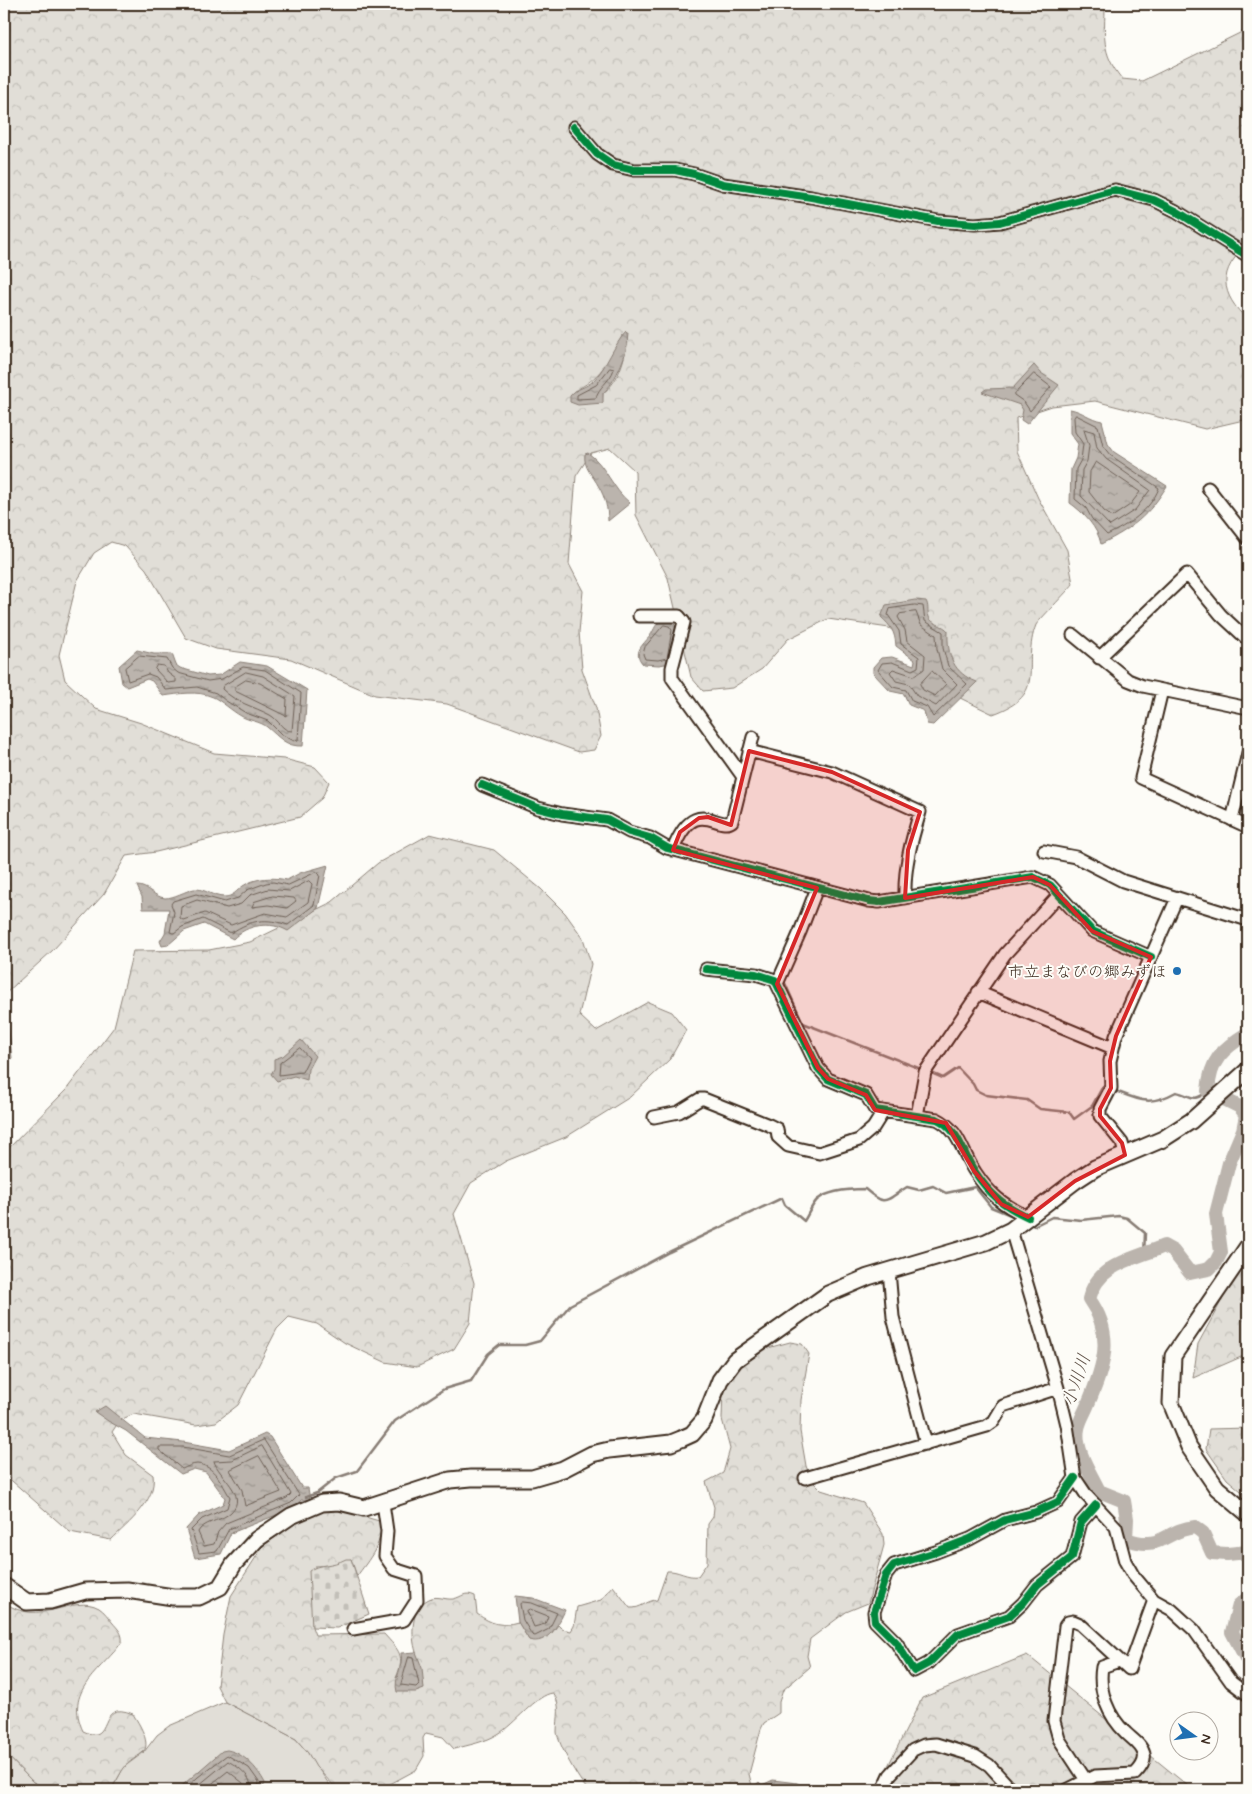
<svg xmlns="http://www.w3.org/2000/svg" width="1252" height="1794" viewBox="0 0 1252 1794" font-family="Mynerve,'Klee One',sans-serif">
<style>
.grass{fill:#e1ded7;stroke:#8e847a}
.forest{fill:url(#forest-crowns);stroke:#8e847a;fill-rule:evenodd}
.cemetery{fill:url(#cemetery-stones);stroke:#8e847a}
.water{fill:url(#water-ripples);stroke:#887d74}
.lines{fill:none;stroke-linecap:round;stroke-linejoin:round}
.shore{stroke:#6e6157;stroke-width:1}
.stream{stroke:#887d74;stroke-width:2.5}
.river{stroke:#bbb4ad;stroke-width:14}
.minor-casing{stroke:#3b2a1e;stroke-width:15}
.major-casing{stroke:#3b2a1e;stroke-width:19}
.minor{stroke:#fdfcf7;stroke-width:11}
.major{stroke:#fdfcf7;stroke-width:15}
.cycleway-casing{stroke:#fdfcf7;stroke-width:11}
.cycleway{stroke:#00873e;stroke-width:8}
.marked{fill:#d62828;fill-opacity:0.2;stroke:#d62828;stroke-width:4;stroke-linejoin:round}
.poi-dot{fill:#1f6fb2;stroke:#fdfcf7;stroke-width:2}
.labels{text-anchor:middle;stroke-width:4;stroke-linejoin:round;paint-order:stroke}
.poi-label{font-size:16px;fill:#3b2a1e;stroke:#fdfcf7;text-anchor:end}
.water-label{font-size:18px;font-style:italic;fill:#615349;stroke:#fdfcf7}
</style>
<defs>
<pattern id="forest-crowns" width="20" height="18" patternUnits="userSpaceOnUse" patternTransform="scale(1.25)"><rect width="20" height="18" fill="#e1ded7"/><path d="M2 6a3 3 0 1 1 6 0M12 15a3 3 0 1 1 6 0" fill="none" stroke="#c2bfb8"/></pattern>
<pattern id="cemetery-stones" width="16" height="16" patternUnits="userSpaceOnUse" patternTransform="scale(1.25)"><rect width="16" height="16" fill="#e1ded7"/><path d="M2 7V4a2 2 0 0 1 4 0v3zM10 15v-3a2 2 0 0 1 4 0v3z" fill="#c2bfb8"/></pattern>
<pattern id="water-ripples" width="26" height="14" patternUnits="userSpaceOnUse" patternTransform="scale(1.25)"><rect width="26" height="14" fill="#bbb4ad"/><path d="M2 4q2-2 4 0t4 0M15 11q2-2 4 0t4 0" fill="none" stroke="#99938c"/></pattern>
</defs>
<rect width="100%" height="100%" fill="#fdfcf7"/>
<filter id="ink" filterUnits="userSpaceOnUse"><feTurbulence type="fractalNoise" baseFrequency=".02" numOctaves="2"/><feDisplacementMap in="SourceGraphic" scale="10" xChannelSelector="R" yChannelSelector="G"/><feConvolveMatrix kernelMatrix="1 2 1 2 8 2 1 2 1" color-interpolation-filters="sRGB"/></filter>
<g filter="url(#ink)">
<!-- grass -->
<path class="grass" d="M225,1702l71,37 12,14 25,37h-225l5,-3 11,-20 20,-15 13,-17 12,-9z
M4,1752l29,30 16,8h-45z"/>
<!-- forest -->
<path class="forest" d="M4,4h1101c0,32 -5,48 17,75l20,2 106,-52v216c-31,25 -28,49 0,75v99l-43,10 -110,-28 -43,5 -36,12 1,33 21,47 29,52 6,34c-5,7 -35,37 -37,41 -16,41 14,69 -43,89l-37,-18 -39,-49 -28,-19 -61,-9 -40,20 -26,30 -30,19 -29,3 -12,-14 -23,-99 -32,-63 -1,-44 -25,-23 -19,5 -15,23 -7,88 14,27 -4,41 3,37 14,39 5,28 -7,14 -15,2 -132,-48 -72,-9 -84,-36 -75,-10 -30,-11 -40,-69 -21,-23 -14,-4 -17,11 -17,28 -18,74 6,25 31,29 45,14 73,30 70,6 31,8 14,15 -7,16 -22,19 -144,35 -30,4 -22,38 -51,56 -48,44 7,64 -8,9zM628,334c-2,21 -8,47 -25,59l-1,10 -28,-12c24,-11 37,-31 48,-55z
M430,834l64,16 47,39 24,24 18,25 8,26 -12,51 17,16 52,-29 24,10 14,18 -16,29 -40,38 -64,40 -60,24 -35,22 -17,31 20,69 -4,40 -16,26 -37,18 -32,-5 -40,-19 -28,-19 -28,-7 -12,12 -39,76 -22,17 -20,3 -62,-11 -14,6 -8,12 14,23 27,20c4,26 -25,48 -42,65l-41,-8 -66,-58v-321l62,-63 48,-63 19,-76 76,-1 41,-8 82,-40 46,-39z
M1248,1252v102l-55,24 5,-34z
M790,1342l12,2 7,10 -8,46 -1,31 6,35 6,15 9,9 42,13 20,31 1,11 -16,58 -22,9 -36,27 -3,17 3,11 -27,23 -4,12v11l-15,10 -3,6 -12,45 4,16h-165c-9,-9 -30,-46 -31,-58 0,-14 5,-27 -4,-39 -16,1 -39,32 -55,41 -12,8 -30,11 -44,15l-11,-12 -17,-4 -3,5 1,18 -8,14 -37,20h-41l-22,-23 -8,-14 -12,-14 -71,-37 -8,-16 6,-51 8,-39 32,-50 31,-22 32,-15h12l41,12c8,18 -12,41 -22,55l-6,-17 -16,6 -20,1 -3,61 3,8 69,-1c15,17 22,21 12,44l20,-26c-5,-16 -6,-44 13,-53 8,-4 16,1 24,0 10,-2 11,-8 22,-3l2,18c15,10 23,13 41,8l11,18 23,-7 6,-8 4,4 9,2 3,-5 3,-19 24,-7 12,-14 17,22c11,1 17,-8 27,-8l10,-29c11,-1 20,7 31,5l9,-13 1,-39 5,-7 1,-10 -8,-25 17,-9 7,-24 -8,-30 1,-30 19,-25 22,-15z
M1248,1428v69l-21,-18 -21,-30 3,-20z
M4,1602c35,27 69,-9 95,6 5,3 10,10 13,14 6,7 11,11 10,20 -23,31 -58,48 -39,89 32,16 12,-33 50,-17 5,8 20,31 9,39 -6,5 -13,8 -18,15 -6,8 -8,17 -16,22h-59l-16,-8 -29,-30z
M1027,1655l166,135h-317l46,-92z"/>
<!-- cemetery -->
<path class="cemetery" d="M346,1559h5l18,55 -32,14 -25,-1 -3,-56c10,-8 22,-4 37,-12z"/>
<!-- water -->
<path class="water" d="M626,332c7,13 -12,53 -23,61v10l-25,2 -8,-3v-6c6,-8 16,-8 23,-15 14,-14 21,-37 33,-49z
M1034,365l7,8 18,12 -32,39 -6,-4 2,-10 -3,-5 -38,-13 4,-3 27,-1z
M1070,409c12,2 20,10 32,12l6,23 6,8 53,34c-19,30 -34,42 -66,58 -3,-16 -18,-32 -31,-41l1,-34 5,-11 2,-14 -8,-11z
M588,453c18,12 24,36 42,50l-22,18c0,-12 -3,-24 -9,-34 -6,-12 -16,-19 -14,-33z
M915,600l11,1c3,5 1,10 3,16 2,7 15,8 19,14 -1,24 5,42 29,51l-44,43 -6,-1 -3,-13 -15,-6 -5,-11 -14,-3 -17,-18v-6l8,-9 11,-1 22,8 1,-5 -19,-14c-1,-14 -5,-20 -15,-29l5,-12z
M663,620l9,1 5,7 -6,35 -12,2 -16,-1c-11,-12 0,-19 7,-28 5,-7 5,-13 13,-16z
M137,650l17,4h18l4,11 4,3 28,8 12,-1 20,-13 27,4 40,24 -4,56c-17,1 -24,-9 -36,-19 -7,-6 -18,-6 -26,-11 -9,-5 -21,-16 -28,-19 -16,-7 -34,-3 -50,-1l-11,-15 -5,-2 -20,8 -5,-4 -3,-17z
M328,865l-10,43 -30,23c-17,-10 -41,-7 -55,8l-29,-15 -20,7 -16,14 -6,1 -2,-5 5,-8 4,-24h-26l-1,-12 -5,-11c11,0 17,11 28,12 9,0 20,-7 29,-9 10,-1 19,8 30,8 9,0 12,-6 19,-11 13,-9 30,-9 44,-6l13,-7z
M301,1040l14,16 -7,13 -1,11 -13,-4 -17,5 -6,-7 3,-5v-10l9,-3z
M105,1406l40,32 38,4 46,8 36,-16 5,3 32,51h6l2,12h-9l-7,8 -63,25 -10,21 -26,4 -9,-29 13,-14 24,-11 2,-6 -19,-26 -12,-3 -13,5 -55,-43 -18,-10 -13,-9z
M515,1596l18,2 32,12c-6,14 -18,36 -36,30l-11,-18z
M416,1652l6,16 2,21 -8,3h-19c-4,-14 7,-25 4,-39z
M227,1750c17,3 30,18 38,33l-3,7h-85l45,-39z
M773,1780l24,3 11,7h-55l-1,-2 7,-6 3,3z"/>
<g class="lines">
<!-- shore -->
<path class="shore" d="M610,368l4,1c-4,13 -16,18 -18,29l-19,1v-4l19,-10z
M1034,374l17,13 -21,24 -6,-9 -10,-7z
M1076,415l22,11 5,20 7,9 49,33c-9,23 -31,37 -52,47l-15,-16 -6,-11 -11,-9 1,-30 5,-9 2,-16 -8,-12 -1,-14z
M1084,429l10,3 3,16 9,11 44,31 -15,20 -25,16 -29,-30 1,-26 5,-9 2,-15z
M1096,462l44,30 -10,13 -18,12 -8,-6 -15,-19 1,-20z
M915,605l8,1 2,15 18,11v16l5,18 19,18 -34,33 -6,-10 -15,-6 -6,-11 -13,-3 -15,-17 4,-7 10,-1 20,8 6,-3 1,-10 -18,-13 -2,-13 -11,-16 2,-6z
M916,612l5,13 15,10 1,14 5,20 15,15 -21,22 -19,-10 -8,-12 -13,-3 -6,-9 3,-3 21,7 10,-7 1,-14 -18,-14 -2,-11 -7,-13 2,-3z
M664,625l5,1 3,4 -5,28 -9,2 -13,-1 -2,-5 2,-7z
M139,656l28,3 5,9 6,5 30,8 14,-2 21,-12 22,3 36,23 -3,47 -4,1 -13,-7 -13,-13 -22,-8 -20,-12 -10,-8 -19,-6 -31,3 -10,-13 -8,-3 -20,7 -3,-13z
M157,665l7,1 4,7 8,6v3l-8,1 -13,-14z
M932,671l14,13 -11,12 -12,-6 -3,-6z
M246,672l17,4 32,20 -3,35c-10,0 -13,-11 -22,-16 -17,-9 -34,-12 -48,-26l1,-3z
M246,680l14,3 27,16 -1,17 -51,-25v-4z
M317,872l3,3 -6,30 -26,20c-22,-7 -36,-6 -57,8l-28,-14 -21,8 -8,6 -4,-1 4,-20 -3,-8 2,-3 23,-7 29,8 13,-4 9,-8 19,-7 7,-1 15,3z
M309,881l3,3 -4,18 -21,15 -22,-4 -34,12 -26,-12 -22,7 -3,-2 1,-12 16,-6 30,8 14,-4 9,-9 18,-6 21,2z
M273,896l21,2 2,3 -9,7 -19,-3 -16,2 2,-5z
M300,1048l9,10 -7,14 -23,3 1,-12z
M264,1440l35,55 -8,8 -62,26 -12,22 -18,2 -8,-23 11,-11 25,-11 3,-11c-8,-13 -16,-32 -33,-33 -5,0 -10,3 -15,5l-23,-19v-3h24l46,8z
M262,1446l29,48 -4,4 -61,25 -8,9 -4,12 -10,2 -6,-14 2,-3c9,-9 22,-8 31,-17 18,-17 -13,-36 -17,-51l18,-1z
M259,1456l22,36 -36,14 -3,-16 -12,-20z
M523,1602l9,1 25,10 -8,16 -14,7 -3,-1 -9,-15 -3,-16z
M530,1609l18,7 -3,8 -11,3 -7,-16z
M409,1657l4,1 6,26 -3,3 -15,-2z
M184,1790l14,-13 29,-22 22,13 10,14 -1,8
M193,1790l35,-29c12,7 24,15 23,29
M204,1790l24,-19 15,12 1,7"/>
<!-- stream -->
<path class="stream" d="M784,981l19,42 118,46
M929,1072l14,6 15,-10 15,16 3,6 10,5 41,5 13,9 29,3 5,7 18,-13 11,-20 4,2
M1113,1090c26,10 36,17 63,2 16,3 16,12 32,-1
M1030,1224l4,2 18,-9 29,3 38,-4 8,2 18,15 -1,22
M306,1497l11,-4 19,-15 21,-7 38,-50 49,-32 27,-8 17,-27 11,-9h26l15,-4 30,-36 99,-53 113,-54 3,7 19,16c4,-6 8,-16 13,-21 12,-10 34,-11 48,-11 22,19 20,11 42,-2l12,3 14,-4 13,7 29,-6 16,20 27,11"/>
<!-- river -->
<path class="river" d="M1248,1033c-26,16 -38,27 -40,58l32,16 6,8 -3,15 -14,33 -13,51 5,38 -5,10 -7,7 -19,4 -17,-22 -9,-5c-29,13 -66,17 -75,53 26,36 15,67 -1,105 -3,8 -9,17 -10,25 -4,20 13,45 21,62l25,10 3,18 -1,20c37,13 38,-9 69,-12l8,6 9,20 15,1 21,-2
M1248,1598l-9,7 -7,27 16,30"/>
<defs>
<path id="minor" d="M574,127l23,27 16,11 21,5h41l19,4 29,10 88,13 127,24 37,3 25,-2 115,-32 39,10 22,11 72,45
M1208,488l40,51
M639,616h40l5,6 -12,46v10l71,99
M1073,635l55,45 15,6 105,22
M1099,658l88,-84 34,41 27,25
M1162,690l-21,88 107,49
M749,751l83,21 88,40c-9,30 -16,55 -15,86
M482,785l56,23 24,6 45,6 22,12 21,6 17,10 202,53 10,1 154,-25 17,8 42,46 59,26
M1232,820l16,-67
M673,850c22,-57 45,-18 59,-29l21,-84
M1044,851l32,6 47,24 125,39
M706,969l50,5 19,6 43,88 10,11 38,16 9,15 62,9c23,11 25,34 38,53 15,23 28,33 53,45
M777,984l23,-52 17,-44
M978,992l135,56
M917,1116l8,-44 80,-118 53,-58
M654,1117l25,-5 21,-13h4l65,26 8,4 1,8 10,9 31,7 40,-13 14,-12 10,-16
M1125,1155l-3,-12 -22,-27v-7l11,-21 -1,-27 6,-25 61,-138
M1011,1230l47,158 9,37 8,53 12,18 29,31 9,34 8,14 21,25 18,10 22,20 37,52 17,13
M889,1271l4,46 33,127
M805,1478l182,-52 7,-5 9,-15 55,-18
M1075,1478l-17,24 -22,10 -31,8 -35,19 -34,13 -42,13 -8,10 -12,37 1,9 21,21 18,29 15,-8 29,-29 51,-18 14,-13 14,-18 35,-28 9,-35 15,-17
M353,1629l51,-9 13,-20 -1,-24 -22,-7 -9,-13 2,-25 -4,-28
M1086,1780l-27,-41 -5,-18 11,-95 3,-4 5,-1 7,3 49,45 25,-69
M883,1790l7,-15 23,-25 11,-5 12,-1 39,12 14,9 23,25
M1067,1790l28,-14 40,-2c5,-5 11,-12 9,-20 -2,-9 -12,-15 -18,-21 -18,-17 -28,-42 -24,-66l17,-6"/>
<path id="major" d="M1248,1246l-75,110 -2,47 18,44 28,41 31,26
M4,1586l23,16 23,-1 35,-10 42,-1 46,7h26l21,-10 14,-23 23,-25 34,-23 31,-13 17,-1 25,6 86,-28 21,-2h61l31,-9 29,-15 17,-4 62,-7 10,-4 11,-5 12,-14 16,-40 15,-20 93,-66 40,-17 118,-35 25,-12 64,-49 20,-13 68,-29 28,-18 57,-51"/>
</defs>
<!-- minor casing -->
<use href="#minor" class="minor-casing"/>
<!-- major casing -->
<use href="#major" class="major-casing"/>
<!-- minor -->
<use href="#minor" class="minor"/>
<!-- major -->
<use href="#major" class="major"/>
<defs>
<path id="cycleway" d="M574,127l23,27 16,11 21,5h41l19,4 29,10 88,13 127,24 37,3 25,-2 115,-32 39,10 22,11 72,45
M482,785l56,23 24,6 45,6 22,12 21,6 17,10 202,53 10,1 154,-25 17,8 42,46 59,26
M706,969l50,5 19,6 43,88 10,11 38,16 9,15 62,9c23,11 25,34 38,53 15,23 28,33 53,45
M1075,1478l-17,24 -22,10 -31,8 -35,19 -34,13 -42,13 -8,10 -12,37 1,9 21,21 18,29 15,-8 29,-29 51,-18 14,-13 14,-18 35,-28 9,-35 15,-17"/>
</defs>
<!-- cycleway casing -->
<use href="#cycleway" class="cycleway-casing"/>
<!-- cycleway -->
<use href="#cycleway" class="cycleway"/>
</g>
</g>
<!-- marked area -->
<path class="marked" d="M749,751l83,21 88,40 -12,38 -3,48 128,-21 17,8 42,46 59,26 -35,79 -6,25 1,27 -11,21v7l22,27 3,12 -50,26 -47,36 -27,-13 -27,-33 -28,-48 -71,-13 -9,-15 -38,-16 -10,-11 -41,-84 40,-96 -144,-38 7,-18 19,-14 9,-1 23,8z"/>
<!-- markers -->
<circle class="poi-dot" cx="1177" cy="971" r="5"/>
<g class="labels">
<!-- poi labels -->
<g class="poi-label">
<text x="1167" y="977">市立まなびの郷みずほ</text>
</g>
<!-- water labels -->
<g class="water-label">
<text transform="translate(1076 1380) rotate(-71)" y="6">小川川</text>
</g>
</g>
<!-- margin -->
<rect width="1252" height="1794" fill="none" stroke="#fdfcf7" stroke-width="20"/>
<rect x="10" y="10" width="1232" height="1774" fill="none" stroke="#3b2a1e" stroke-width="2" filter="url(#ink)"/>
<!-- north arrow -->
<g transform="translate(1194 1736) rotate(104)"><circle r="24" fill="#fdfcf7" stroke="#afa8a0"/>
<path d="M0-4L9 19L0 12L-9 19Z" fill="#1f6fb2"/>
<text y="-8" font-size="14" font-weight="bold" text-anchor="middle" fill="#3b2a1e">N</text>
</g>
</svg>
